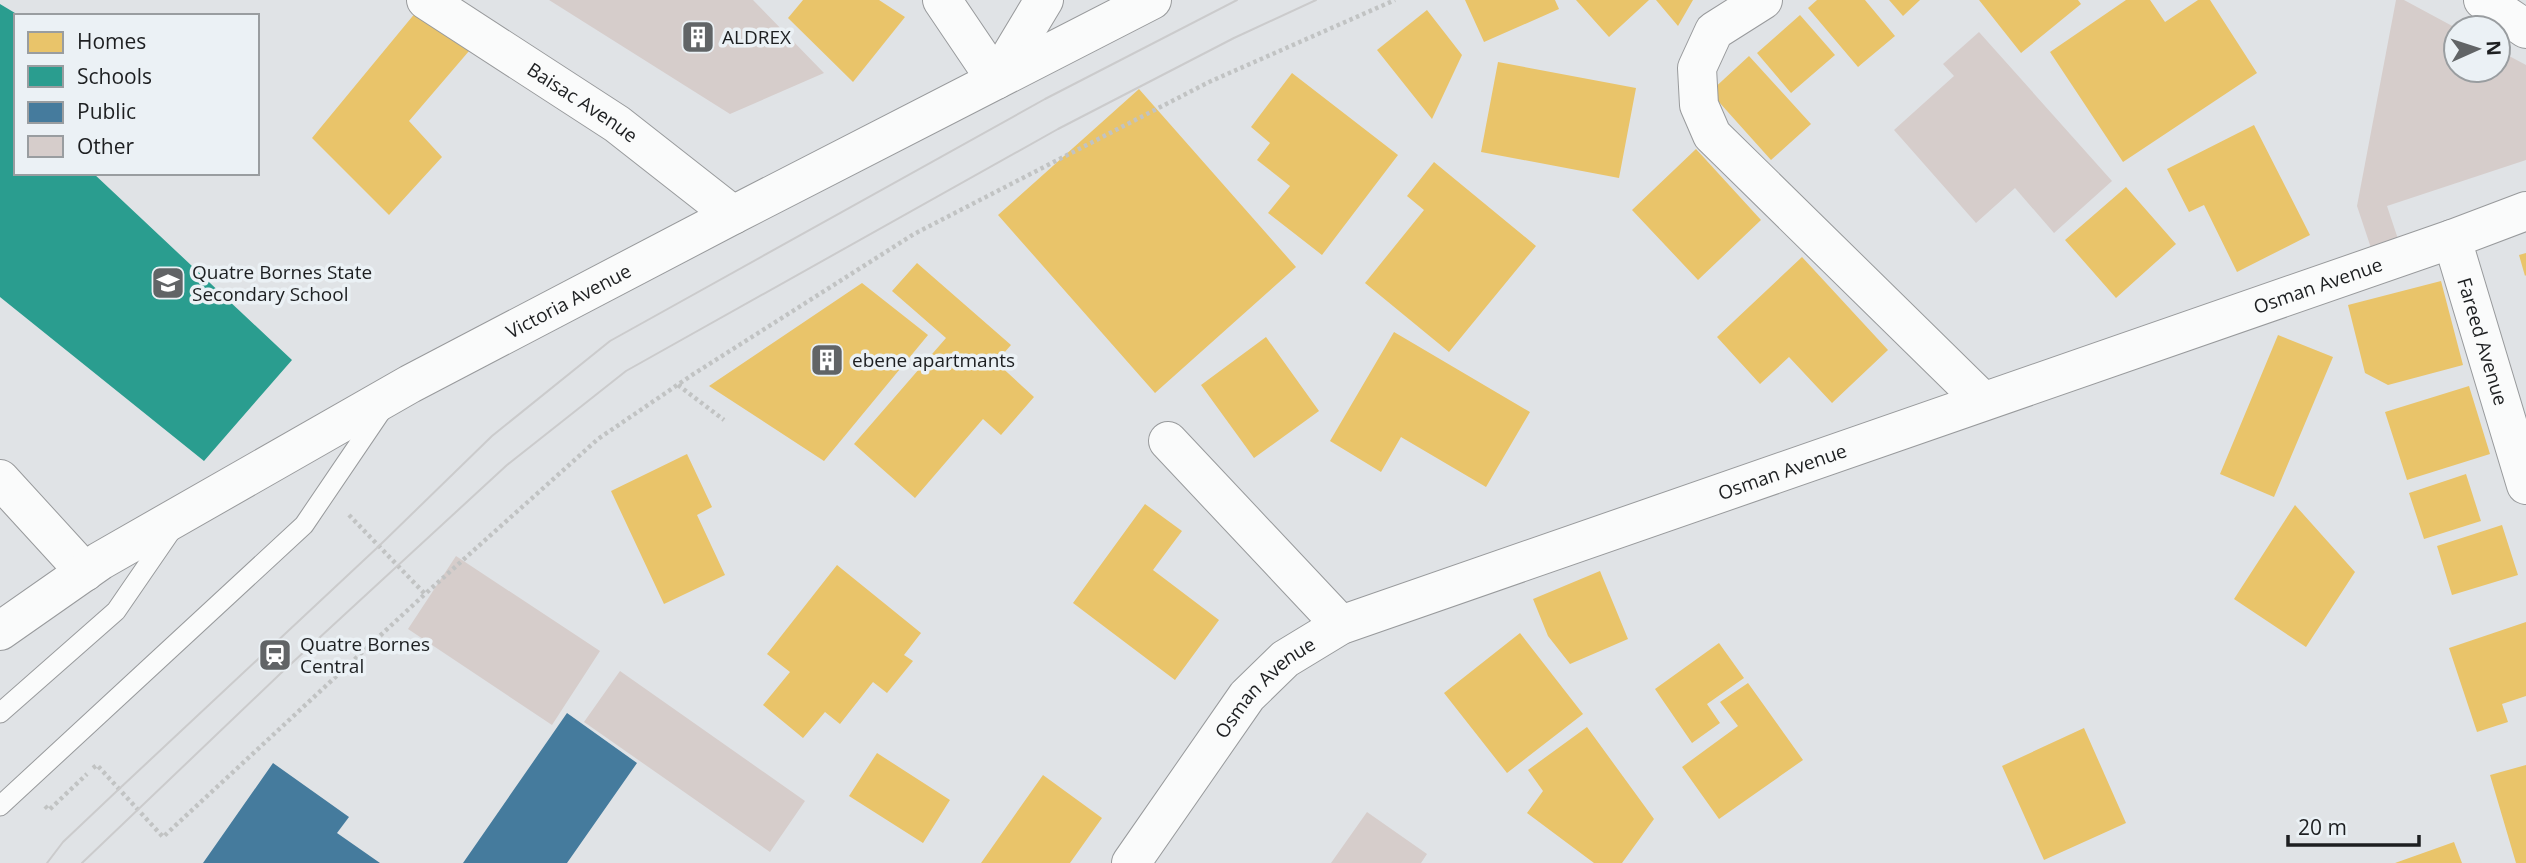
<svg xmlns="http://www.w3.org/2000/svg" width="2526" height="863" viewBox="0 0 2526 863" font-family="'Open Sans',sans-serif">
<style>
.homes{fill:#e9c46a}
.schools{fill:#2a9d8f}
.public{fill:#457b9d}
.building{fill:#d6cdcb}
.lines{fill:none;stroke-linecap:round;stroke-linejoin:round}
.service-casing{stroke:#989a9c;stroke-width:21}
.minor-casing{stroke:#989a9c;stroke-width:40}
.secondary-casing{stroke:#989a9c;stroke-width:40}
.path{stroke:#c1c3c3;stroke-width:4.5;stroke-dasharray:3.5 3.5;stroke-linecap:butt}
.service{stroke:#fafbfb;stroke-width:19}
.minor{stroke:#fafbfb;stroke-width:38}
.secondary{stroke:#fafbfb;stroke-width:38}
.tram{stroke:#cbcbcc;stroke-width:2}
.labels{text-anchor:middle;stroke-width:7;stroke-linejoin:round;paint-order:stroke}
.poi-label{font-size:19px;fill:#1d1f21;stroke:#ebf1f5;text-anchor:start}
.street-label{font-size:19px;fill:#1d1f21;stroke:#ebf1f5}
</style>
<rect width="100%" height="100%" fill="#e0e3e6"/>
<!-- homes -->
<path class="homes" d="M803,0h76l26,17 -52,65 -65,-64z
M1465,0h90l4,9 -75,33z
M1576,0h73l-40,37z
M1656,0h37l-15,26z
M1817,0h48l30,36 -37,31 -50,-59z
M1889,0h31l-17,16z
M1979,0h99l3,4 -60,49z
M2126,0h24l15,22 33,-22h12l47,73 -134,89 -73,-110z
M421,6l48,45 -60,70 33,36 -53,58 -77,-77z
M1427,10l35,45 -30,64 -55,-69z
M1800,15l35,40 -44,38 -34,-40z
M1749,56l62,68 -40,36 -61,-68z
M1498,62l138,26 -17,90 -138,-26z
M1292,73l106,82 -76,100 -54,-42 22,-27 -33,-26 13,-17 -19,-16z
M1139,89l157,178 -141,126 -157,-178z
M2254,125l56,110 -73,37 -33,-67 -15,7 -22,-43z
M1696,149l65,71 -63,60 -66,-70z
M1434,162l102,84 -87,106 -84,-69 59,-73 -17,-14z
M2126,187l50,57 -60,54 -51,-58z
M2526,253v22l-1,1 -6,-21z
M1802,257l86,93 -56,53 -43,-46 -29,27 -43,-47z
M917,263l94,82 -15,17 38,35 -33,38 -18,-16 -68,79 -61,-54 92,-106 -54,-47z
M2441,281l22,84 -75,20 -23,-12 -17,-68z
M862,283l66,52 -104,126 -115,-75z
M1394,332l136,80 -44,75 -85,-50 -20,35 -51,-31z
M2278,335l55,22 -59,140 -54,-23z
M1266,337l53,74 -65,47 -53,-73z
M2469,386l21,68 -83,26 -22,-68z
M687,454l25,53 -15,8 28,60 -61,29 -53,-113z
M2466,474l15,47 -57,18 -15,-46z
M1145,504l37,27 -29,39 66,50 -44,60 -102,-77z
M2295,505l60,67 -49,75 -72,-48z
M2502,525l16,50 -66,20 -15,-49z
M837,565l84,68 -17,22 9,6 -26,32 -14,-11 -33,42 -15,-12 -22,26 -40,-33 27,-33 -23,-18z
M1600,571l28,68 -58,25 -22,-28 -15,-37z
M2526,622v74l-24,8 6,18 -31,10 -28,-84z
M1520,633l63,81 -76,59 -63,-80z
M1719,643l25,35 -37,26 13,19 -28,20 -37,-54z
M1748,683l55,77 -84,59 -37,-52 56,-41 -18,-24z
M1587,727l67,92 -32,44h-28l-67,-50 16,-22 -15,-21z
M2084,728l42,95 -82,37 -42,-94z
M877,753l73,47 -27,43 -74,-47z
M2526,765v98h-10l-26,-88z
M1043,775l59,43 -32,45h-89z
M2454,842l8,21h-67z"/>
<!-- schools -->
<path class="schools" d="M0,4l20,12h-4v157h77l199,187 -88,101 -204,-164z"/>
<!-- public -->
<path class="public" d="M567,713l70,50 -70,100h-104z
M273,763l76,54 -12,16 43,30h-177z"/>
<!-- building -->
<path class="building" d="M549,0h204l71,73 -94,41z
M2396,0h8l52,28v42h42v-20l28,15v95l-139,46 11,33 -27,9 -14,-42z
M1979,32l133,149 -58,52 -39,-45 -39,35 -82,-93 60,-54 -11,-12z
M456,556l144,95 -48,74 -144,-96z
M620,671l185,130 -35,51 -186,-130z
M1367,812l60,42 -6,9h-90z"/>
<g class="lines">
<defs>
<path id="service" d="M0,713l116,-102 57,-83
M0,806l304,-281 78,-115"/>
<g id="minor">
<path id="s1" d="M426,0l191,124 116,91"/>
<path d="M942,0l54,80 48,-80"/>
<path d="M1763,0l-49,31 -17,37 2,37 13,30 271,266"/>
<path d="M2483,0l43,29"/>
<path id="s2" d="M2452,239l74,246"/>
<path d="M1168,441l173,184"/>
<path d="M0,479l85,93"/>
<path id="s3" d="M1131,863l116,-167 38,-37 56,-34 1111,-386 74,-28"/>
</g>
<g id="secondary">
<path id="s4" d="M0,631l100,-70 310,-177 323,-169 419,-215"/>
</g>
</defs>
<!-- service casing -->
<use href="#service" class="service-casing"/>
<!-- minor casing -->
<use href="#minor" class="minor-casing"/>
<!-- secondary casing -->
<use href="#secondary" class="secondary-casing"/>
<!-- path -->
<path class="path" d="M678,385l46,35
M349,515l76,79 173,-155 94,-64 222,-141 295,-152 186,-82
M93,768l4,-3 66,72 262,-243
M45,806l4,4 38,-36"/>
<!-- service -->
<use href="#service" class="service"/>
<!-- minor -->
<use href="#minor" class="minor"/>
<!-- secondary -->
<use href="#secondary" class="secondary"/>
<!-- tram -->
<path class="tram" d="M47,863l16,-21 56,-53 260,-243 113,-110 118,-95 435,-242 192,-99
M82,863l198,-189 227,-209 119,-94 432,-242 176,-91 82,-38"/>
</g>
<!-- icons -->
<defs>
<symbol id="building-square" viewBox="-11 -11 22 22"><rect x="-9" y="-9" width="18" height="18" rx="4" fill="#616466" stroke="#ebf1f5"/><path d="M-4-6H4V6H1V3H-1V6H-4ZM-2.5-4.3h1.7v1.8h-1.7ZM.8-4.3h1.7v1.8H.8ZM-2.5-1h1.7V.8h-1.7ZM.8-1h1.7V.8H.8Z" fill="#fff"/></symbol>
<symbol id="school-square" viewBox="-11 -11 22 22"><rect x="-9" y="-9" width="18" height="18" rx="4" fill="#616466" stroke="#ebf1f5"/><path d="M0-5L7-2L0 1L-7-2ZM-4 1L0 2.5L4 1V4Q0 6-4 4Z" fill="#fff"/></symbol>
<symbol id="station-square" viewBox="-11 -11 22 22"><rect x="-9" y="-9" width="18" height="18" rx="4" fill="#616466" stroke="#ebf1f5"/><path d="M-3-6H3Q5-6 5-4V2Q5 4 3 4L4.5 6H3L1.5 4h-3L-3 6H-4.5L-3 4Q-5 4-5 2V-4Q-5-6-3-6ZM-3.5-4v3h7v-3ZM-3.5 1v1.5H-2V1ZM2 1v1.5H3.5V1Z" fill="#fff"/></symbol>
</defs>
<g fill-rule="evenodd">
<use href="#building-square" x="679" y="18" width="38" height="38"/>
<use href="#school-square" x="149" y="264" width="38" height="38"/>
<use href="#building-square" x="808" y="341" width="38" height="38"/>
<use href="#station-square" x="256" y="636" width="38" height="38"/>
</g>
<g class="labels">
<!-- poi labels -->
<g class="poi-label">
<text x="722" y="44">ALDREX</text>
<text x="192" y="279">Quatre Bornes State<tspan x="192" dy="22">Secondary School</tspan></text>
<text x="852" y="367">ebene apartmants</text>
<text x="300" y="651">Quatre Bornes<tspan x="300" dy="22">Central</tspan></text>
</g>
<!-- street labels -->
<g class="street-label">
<text dy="7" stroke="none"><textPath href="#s1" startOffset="187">Baisac Avenue</textPath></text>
<text dy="7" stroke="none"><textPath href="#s3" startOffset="1356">Osman Avenue</textPath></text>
<text dy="7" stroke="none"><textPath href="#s4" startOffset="658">Victoria Avenue</textPath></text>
<text dy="7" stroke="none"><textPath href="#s2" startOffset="107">Fareed Avenue</textPath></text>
<text dy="7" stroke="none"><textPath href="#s3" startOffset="789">Osman Avenue</textPath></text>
<text dy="7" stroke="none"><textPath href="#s3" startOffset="222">Osman Avenue</textPath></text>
</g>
</g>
<!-- legend -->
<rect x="14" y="14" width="245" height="161" fill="#ebf1f5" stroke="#999da0" stroke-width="2"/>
<rect x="28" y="32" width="35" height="21" fill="#e9c46a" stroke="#999da0" stroke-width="2"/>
<text x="77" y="49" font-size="21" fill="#1d1f21">Homes</text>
<rect x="28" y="66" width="35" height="21" fill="#2a9d8f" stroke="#999da0" stroke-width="2"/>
<text x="77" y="84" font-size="21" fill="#1d1f21">Schools</text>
<rect x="28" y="102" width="35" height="21" fill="#457b9d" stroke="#999da0" stroke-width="2"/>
<text x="77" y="119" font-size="21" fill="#1d1f21">Public</text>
<rect x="28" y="136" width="35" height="21" fill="#d6cdcb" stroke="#999da0" stroke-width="2"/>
<text x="77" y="154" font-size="21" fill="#1d1f21">Other</text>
<!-- north arrow -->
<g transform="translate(2477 49) rotate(87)"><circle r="33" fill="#ebf1f5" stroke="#999da0" stroke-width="2"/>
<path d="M0-5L12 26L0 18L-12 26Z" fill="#616466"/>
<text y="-10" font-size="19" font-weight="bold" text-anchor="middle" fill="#1d1f21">N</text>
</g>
<!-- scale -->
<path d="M2288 835v10h131v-10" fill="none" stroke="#1d1f21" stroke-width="3.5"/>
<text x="2298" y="835" font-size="21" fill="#1d1f21" stroke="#ebf1f5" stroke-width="5" paint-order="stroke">20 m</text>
</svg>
